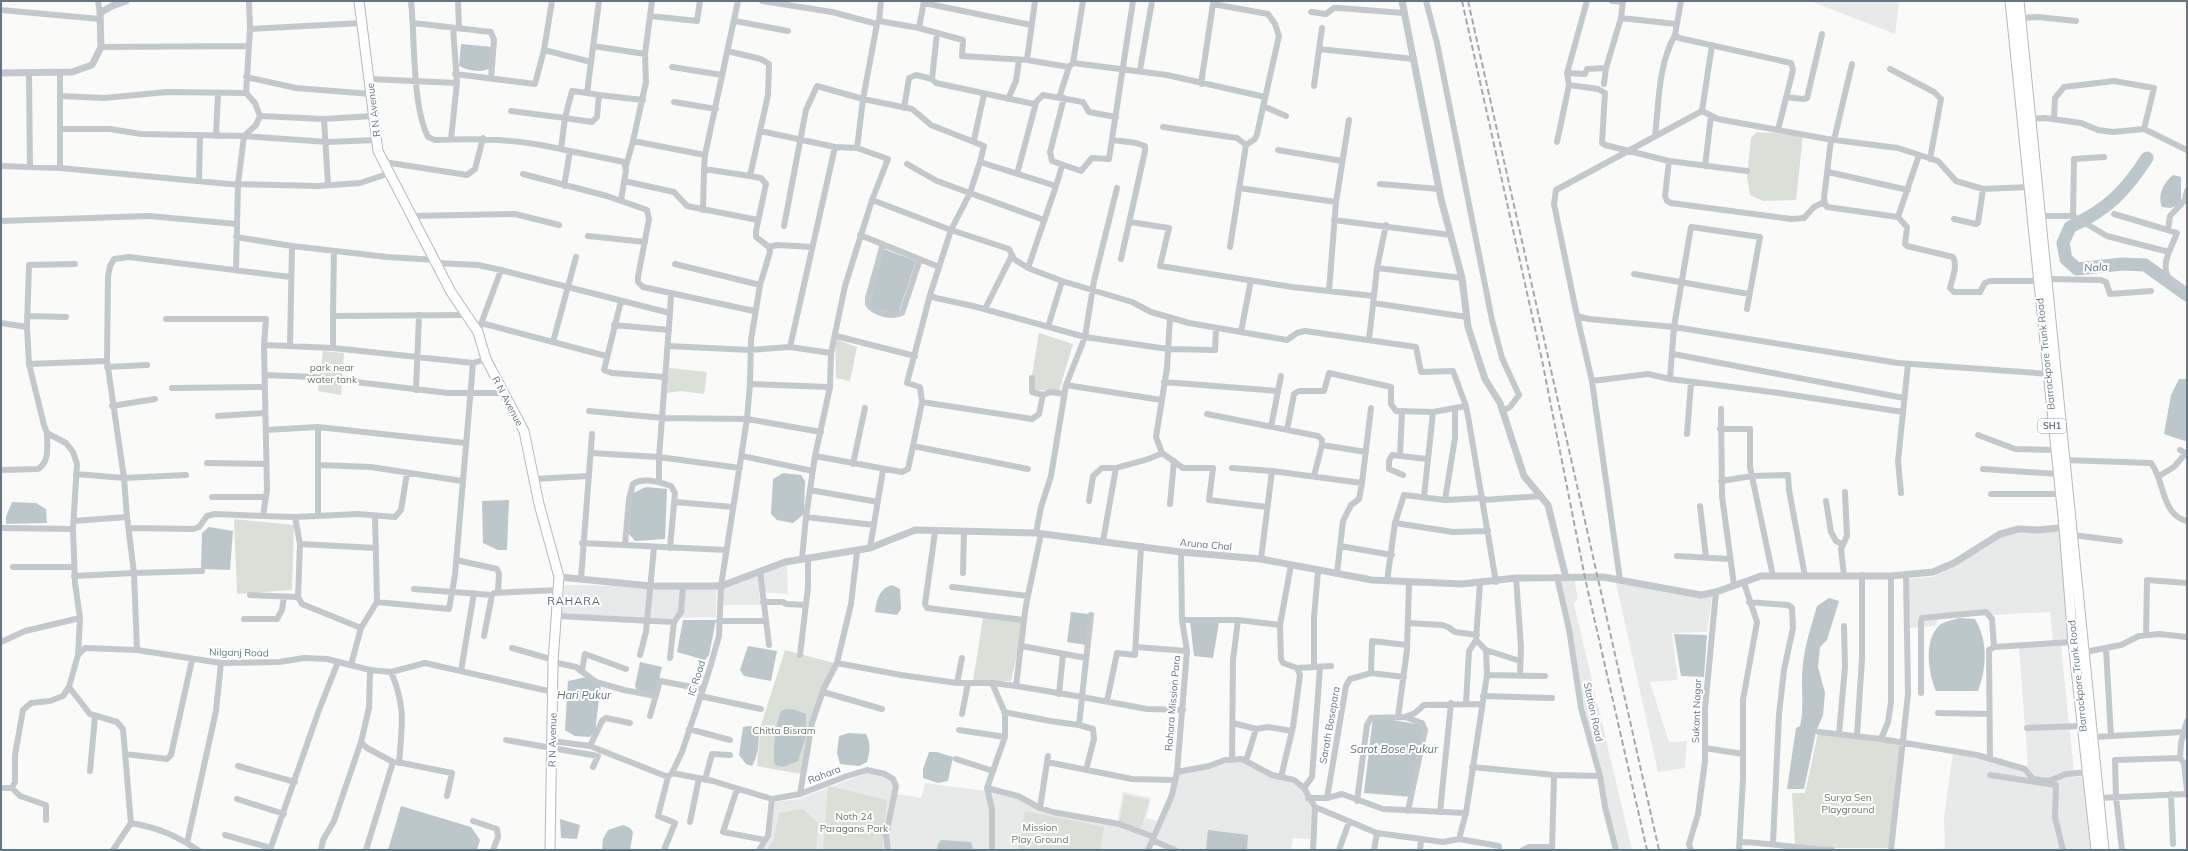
<svg xmlns="http://www.w3.org/2000/svg" width="2188" height="851" viewBox="0 0 2188 851" font-family="Mulish,sans-serif">
<style>
.built{fill:#e8e9e9}
.green{fill:#dadfd7}
.water{fill:#bbc7cb}
.lines{fill:none;stroke-linecap:round;stroke-linejoin:round}
.river{stroke:#bbc7cb;stroke-width:13}
.primary-casing{stroke:#b5babe;stroke-width:11}
.minor{stroke:#c3c8cc;stroke-width:6}
.tertiary{stroke:#c3c8cc;stroke-width:7}
.primary{stroke:#fff;stroke-width:9}
.rail{stroke:#a2aab0;stroke-width:2;stroke-dasharray:6 3;stroke-linecap:butt}
.labels{text-anchor:middle;stroke-width:4;stroke-linejoin:round;paint-order:stroke}
.shield{fill:#fff;stroke:#939fa8;stroke-width:1}
.shield-label{font-size:9px;font-weight:bold;fill:#657683}
.street-label{font-size:10px;fill:#657683;stroke:#fff}
.park-label{font-size:10px;fill:#687a64;stroke:#fff}
.water-label{font-size:11px;font-style:italic;fill:#60757c;stroke:#fff}
.neighbourhood-label{font-size:11px;letter-spacing:1px;fill:#57646e;stroke:#fff}
</style>
<rect width="100%" height="100%" fill="#fafaf8"/>
<!-- built -->
<path class="built" d="M1810,1h89l-4,33z
M2061,531l12,109 -20,2 -3,-30 -111,6 -4,8 -25,2 -3,-49 25,-2 24,-11 44,-31z
M787,565l1,29 -29,-2 1,13h-38l-1,-17z
M1559,579h15l4,19 -4,6 58,246h-14l-34,-142z
M1616,583l96,13 -5,36 -35,1 6,47 -28,2 19,60 18,-1 -2,27 -27,4z
M565,585l151,3v29l-70,2 -1,5 -84,-6z
M2061,646l13,127 -26,6 -12,-2 -8,-9 -9,-121z
M1953,753l28,5 42,13 8,8 20,4 17,-7 18,1 13,73h-154l-1,-33z
M1224,762h18l26,14 27,8 8,7 10,19 -3,29 -17,-1 -2,12h-123l3,-6 -14,-5 21,-64z
M867,773l20,4 6,6 -1,10 29,5 4,-15 60,8 32,7 21,12 79,15 6,-33 28,6 -5,20 11,3 -12,29h-382l8,-12 4,-36 24,-3z"/>
<!-- green -->
<path class="green" d="M1757,132l46,3 -7,65 -33,1 -13,-6 -3,-18 4,-39z
M1039,333l34,11 -14,47 -22,-1 -8,3z
M835,339l22,8 -7,34 -14,-3z
M323,351l21,2 -3,42 -23,-4z
M669,368l38,4 -3,22 -23,-3 -14,2z
M234,519l60,6 -2,65 -55,4z
M983,618l38,4 -2,24 -8,35h-38z
M785,650l49,13 -12,24 -21,87 -44,-8 4,-41z
M1818,733l82,11 -11,104h-66l-28,-4 -3,-51h13z
M828,786l59,14 -5,50h-59z
M1125,795l24,5 -8,28 -22,-6z
M803,809l15,14 -2,27h-49l7,-12 5,-25z
M1025,811l79,16 -4,23h-82z"/>
<!-- water -->
<path class="water" d="M461,44l32,3 -2,21c-10,5 -22,3 -32,-2z
M2173,175l8,2v26l-10,5 -9,-1c-5,-12 2,-25 11,-32z
M884,249l32,12 -18,53 -24,-5 -5,-4z
M2179,379h8v60l-2,2 -21,-7 7,-39z
M783,473l18,2 4,6 -1,33 -11,9 -16,-3 -6,-6 2,-35z
M646,487l21,2 -2,50 -30,2 -6,-7 2,-40z
M509,500l-2,50h-9l-15,-7 -1,-42z
M12,502l24,1 10,6 1,14 -41,1v-7z
M209,527l24,4 -3,39 -29,-1 1,-36z
M892,585l8,4 1,20 -4,6 -22,-3c2,-13 4,-23 17,-27z
M1829,598l10,3 -12,39 -7,7 -2,20 7,26 -2,22 -7,17 -12,57h-17l9,-61 4,-2c5,-20 0,-41 3,-62 2,-20 9,-40 14,-58z
M1071,612l18,2 -3,31 -19,-3z
M1959,618l16,1c13,22 12,48 3,72h-42c-8,-18 -13,-53 5,-67 5,-3 13,-4 18,-6z
M683,620h33l-7,35 -4,5 -28,-8z
M1190,621l29,2 -6,35 -19,-2z
M1674,634l33,1 -3,42 -23,-1z
M748,646l29,5 -6,30 -27,-5 -4,-6z
M640,662l22,5 -6,26 -19,-3 -2,-4z
M587,677l14,7 -6,47 -5,6 -15,-1 -10,-6 3,-49z
M787,709l9,1 10,4v22l-8,25 -15,6 -8,-2c-3,-11 1,-44 6,-54z
M1373,717l50,8 -11,72 -48,-4z
M750,726l9,3c0,13 0,25 -7,37l-6,-2 -7,-9 4,-28z
M849,733l17,1c5,9 4,18 1,28l-8,4 -19,-2 -3,-11 2,-17z
M929,752h8l16,5 -5,24 -10,2 -15,-5v-9z
M401,806l70,21 9,13 -3,10h-89z
M560,819l20,6 -3,14 -16,-1z
M623,825l7,3 3,4 -3,18h-28l1,-11 5,-9z
M1208,830l40,5 -1,15h-41z
M941,840l30,2 2,8h-36l1,-6z"/>
<g class="lines">
<!-- river -->
<path class="river" d="M2147,158c-23,35 -39,51 -77,69l-7,16 3,16 11,10 45,-5 23,1 42,30"/>
<defs>
<path id="primary" d="M359,1l19,150 73,141 27,40 8,27 38,72 15,73 20,73 -6,85 -3,188
M2010,1l54,526 9,115 23,208
M2019,1l85,849"/>
</defs>
<!-- primary casing -->
<use href="#primary" class="primary-casing"/>
<!-- minor -->
<path class="minor" d="M98,1l2,12
M411,1c4,37 1,105 17,136l7,3c45,-2 82,-1 126,9
M458,1l1,27
M552,1l-8,49 47,12
M738,1l-33,154 -1,14 46,7 10,-45 75,16 22,1 31,11 -16,41
M762,1l70,11 45,12 -14,75 49,10 19,16 53,21 -4,16 76,24 -28,82 34,13 -14,46
M1426,1l11,42 55,277 10,38 17,37 -9,12 -7,4
M1612,1l11,1
M1681,1l-6,34 4,3 112,25 2,7 -15,60
M924,3l107,22
M1,10l99,9
M1311,12l15,2 8,-6h5l65,5
M650,16l47,5 3,-20
M1621,18l55,6
M2020,18l18,-1 38,4
M735,21l53,10
M879,21l2,-20
M413,23l78,9 3,8 -3,38
M877,24l2,-3 40,7 44,12 -1,16 65,4 42,7
M919,28l5,-27
M250,29l112,-6
M937,33l-5,46 4,4 98,21 9,-9 40,7 6,10 27,5
M1712,45l-10,66 16,8 109,20 71,9 40,13 18,20 27,8 46,-2
M593,46l52,8 1,28 -13,59 72,14
M101,47l147,-1
M1319,49l95,10
M727,51l34,8 8,5 -1,31 -8,36
M645,54l7,-53
M1027,60l8,-59
M1073,63l94,12 98,22
M672,67l50,8
M1606,68l15,-50 2,-17
M1890,69l44,23 7,7 -11,60
M1140,70l12,-69
M29,73l1,93
M1567,73l18,1 2,-5 19,-1 -2,16
M455,74l80,10 9,-34
M246,77l50,11 75,6
M369,79l88,4
M1201,84l12,-80 55,10 7,10 4,12 -22,98 -2,5 -9,6
M1569,85l29,4 7,4 -3,50 3,2 64,16 78,10
M1314,86l8,-58
M599,95l44,5
M60,96l44,2 63,-6 79,1
M1786,97l17,2 4,-1 15,-64
M1059,98l10,-31 4,-4 10,-62
M1064,98l-14,54 2,9 29,10 11,-13 17,1 24,-158
M1008,99l8,-18 3,-21
M674,102l42,7
M1263,106l23,10
M904,108l5,-30 7,-3 16,4
M511,111l54,7 7,-27 15,2
M1702,111l-146,79 -2,14 23,112 12,3 85,8 224,36 152,11
M260,116l64,3 49,-3
M324,119l4,66
M2028,119l17,-1 36,5 17,7 15,2 31,-3 43,21
M2054,119l1,-21 9,-11 50,-6 40,7 -10,41
M1163,127l74,11 9,7 -16,102
M60,129h50l31,5 103,2 83,6 50,-2
M216,136l2,-43
M1655,136c4,-33 3,-71 20,-101
M451,139l6,-56 -4,-55
M974,140l10,-46
M1113,140l23,3 9,3v5l-24,108
M1831,140l-7,58 1,6 2,3 71,10 21,-62
M1834,140l18,-76
M1557,142l12,-57 -2,-12 20,-72
M1278,150l64,11
M570,151l54,11 2,8 -5,30
M1669,161l-4,35 2,5 4,2 120,16 13,-1 10,-11 10,-5
M384,162l83,13 8,-6 8,-31
M980,162l-10,31 -19,37 58,19 5,10 14,9
M907,164l30,17 107,39
M1,166l59,2 169,16 89,2 42,-3 30,-10
M626,166l7,-25
M1705,166l6,-50
M60,168v-95
M1828,172l80,18
M523,174l84,22 40,14 2,9 -11,58v5l5,5 111,24
M1017,174l19,-71
M750,176l11,2 5,6 -10,47v6l13,10 1,5 -10,33
M199,181l1,-46
M624,181l50,11 13,14 71,14
M1380,184l59,5
M564,186l6,-35 -9,-2 4,-31 27,4 5,-5 2,-22 -12,-2 12,-92
M1056,186l6,-20
M1117,188l-23,93 -9,56 83,12 47,1 1,-22
M1239,188l97,14 -7,89
M1336,202l13,-82
M703,210l1,-41
M2114,214l54,16
M412,216l103,-2 44,11
M2041,216h32l1,-57 30,-2
M2073,216l34,20 62,16 8,-19 -9,-3 2,-14 15,-16 2,-9
M1898,217l9,10 -2,17 2,2 46,11c5,9 -1,22 -3,31l4,4h26l5,-9 5,-2h48
M1954,219l22,5 2,-1 5,-34
M1334,220l117,15
M1,221l148,-5 88,8
M1130,222l39,6 -9,38 132,21 82,9 -5,43
M784,226l22,-116 11,-24 46,13 -6,49
M860,235l79,32
M588,236l57,6
M236,237l56,9
M883,244l-15,54v6c5,9 25,14 34,9l18,-54
M769,247l8,-2 35,2
M2169,252c-8,19 -2,31 18,38
M437,263l41,2 23,5 -23,62
M675,264l85,21 -9,55 -1,44 80,3
M1377,268l85,10
M236,269l2,-85 6,-48 12,-11 4,-9 -5,-13 -9,-10 4,-64 -1,-28
M501,270l169,43 -11,144 81,11
M1634,274l115,20
M2047,279l54,1 5,2 4,12 41,-3
M1062,281l70,21 19,10 38,11 98,17 10,-7 8,-2 111,16 5,25 32,-1 13,35 3,16 27,160
M1374,296l3,-28 9,-43
M621,301l-17,69 8,3 53,4
M1373,303l94,14
M985,309l27,-54
M1747,309l13,-72 -69,-10 -17,100 -4,52 109,14 124,19
M670,313l1,-19
M27,316l39,1
M333,316l1,-64
M1577,316l15,65 28,199
M1170,318l-3,50 -11,69 6,16 21,15h30l-4,32 58,7
M166,319h100l-2,26
M1,323l26,4 2,37 15,61 3,8 19,10 7,9 4,12 -4,65 2,54 5,35 -2,37
M481,323l125,33
M614,325l55,5
M27,327l2,-62 46,-1
M1241,332l10,-52
M836,336l79,20
M553,342l23,-85
M290,346l2,-100 95,11 49,3
M668,346l82,4 40,-3
M333,348v-32l133,-1
M831,353l-41,-6 45,-200
M1673,354l231,44
M107,361l1,-84 2,-11 4,-7 15,-2 162,20
M29,364l78,-3 17,117 3,39 -53,4
M107,367l40,-2
M265,375l49,2 134,16h56
M1032,378v14l11,3
M1592,381l56,-7 22,5
M1164,382l113,9
M1066,385l95,15
M172,388l93,-1
M416,390l3,-75
M922,402l110,17 7,-5 4,-19 7,-3 14,2
M112,406l43,-7
M1721,409l1,87 12,89
M589,411l74,7 84,1 74,13
M1433,412l33,-6
M1207,414l111,22 4,4v5l-8,31
M218,416l47,-3
M1271,427l10,-51
M1720,429h30v38l23,109
M266,430l52,-3
M1287,430l7,-36 5,-3h25l5,-18 62,14v17l5,7 37,1 -9,85
M1687,434l4,-51
M1978,435l37,14 40,1
M1322,445l44,7
M913,446l9,-44 -2,-15 -13,-4 23,-88
M2180,450l7,4
M591,453l68,4v25
M742,456l71,15
M1400,456l2,-45
M2064,460l87,3c14,18 10,52 36,58
M207,463l58,1
M853,464l12,-56
M318,465l53,2 91,14
M1232,468l40,3 -11,88
M1028,469l-115,-23 -5,23 -6,3 -87,-16 15,-69 1,-34 14,-67 27,-86 79,30 -21,65 6,3 37,8 112,31 -19,48 -15,91 -10,31 -5,26
M1983,469l75,5
M1,470l37,-1c12,-7 9,-23 9,-36
M1272,471l90,12 9,-75
M76,474l48,4 62,-3
M1403,475l-14,-6v-8l3,-6 35,4
M2159,476l15,-9 12,-14
M534,479l55,-3
M1721,481l31,-5 36,-1 1,15 16,86
M810,490l68,12
M1901,493l-3,-32 10,-97
M1991,494h69
M212,497h54
M1445,500l10,-62v-30
M1483,500l58,-4
M1089,501l4,-25 9,-8h14
M1826,501l5,31 5,9 6,3
M675,502l58,5
M1170,504l4,-43
M1700,506l6,51
M318,515v-88l147,16
M375,516l2,86
M295,517l63,-3 37,3 6,-7 6,-37
M806,517l68,8
M1395,523l58,9 35,-1
M1,528l72,1
M129,528l64,1 6,-2 8,-11 8,-2 48,2
M935,532l-10,72 2,4 96,12
M2073,535l47,6
M1103,541l13,-73c16,-5 32,-7 46,-15
M582,543l144,7
M300,544l76,4
M625,545l4,-46 4,-15c10,-7 27,-2 38,2l4,7 -5,55
M1340,546l52,9
M870,548l13,-78
M857,552l-6,52 -14,59 -13,25 -12,35 -12,71 47,-18 20,-6 18,4 8,5 3,7 -10,49 2,15
M1677,556l53,3
M802,559l4,-42 9,-61
M456,560l41,9 2,5 -1,18
M13,567h61
M760,571l9,74
M963,573l1,-41
M1337,573l6,-52 8,-16 8,-6 3,-16
M74,576l60,-3 -7,-56
M1844,576l-3,-27 6,-13 -2,-44
M1557,577l12,52 12,79 19,68 5,31 11,43
M1516,578l5,69 -1,28
M581,579l11,-145
M1387,581l8,-58 9,-28 41,5 38,-2
M952,587l76,9
M414,589l78,6
M250,595l48,2
M763,602h20l3,2 20,1
M1749,602l39,3 4,3 1,20 -9,42 -5,44 -6,129
M557,616l117,6 -4,36
M244,619h33l5,-9 2,-13
M1182,620h56l42,5
M719,621h47
M674,622l7,-10 2,-26
M1408,623l34,2 6,2 7,5 22,3
M361,628l16,-26 72,7 6,-34 18,-212
M2146,635l1,-55 40,3
M484,636l8,-41 2,-2 64,-3
M1,642l24,-11 55,-13
M1022,646l64,12
M1136,647l51,4
M512,648l42,12
M2106,649l5,87
M137,650l-3,-77 68,-2
M1486,650l34,11
M2085,652l36,-7 18,-9 20,-2 28,3
M640,655l6,-23 8,-85
M800,655l8,-68v-29
M553,662l23,5 20,15 28,8 32,6
M837,663l64,12 56,8h35l24,3 10,-81 15,-71
M351,665l10,-37 -59,-24 -4,-7 2,-53 -5,-27 -32,-1 4,-26 -3,-145 69,3 140,15 13,-4
M1314,667v-49l4,-47
M1297,668l34,-2
M582,670l3,-16 41,15
M461,671l13,-78
M391,672c15,34 11,54 8,91
M1371,673l33,4
M1487,675l58,1
M957,683l5,-25
M1016,686l66,11 9,-82
M69,687l21,27 27,8 6,7 8,95
M823,692l59,17
M1921,693v-71l1,-4 64,-6 6,7 2,28
M1059,694l4,-40
M700,696l61,13
M1483,696l69,2
M1107,701l10,-48 18,2 6,-109
M1466,703l3,-52 7,-11
M1004,712l46,9 29,4 14,4 1,10 -8,31
M1938,713l51,1
M962,714l6,-31
M650,716l10,-35 43,8
M1398,717l9,-67 2,-67
M1405,717l17,6 3,7 -17,81
M1233,723l23,6 12,-2 24,4
M1079,725l3,-28 65,12 36,1
M2027,728l55,-2
M689,729l41,11
M959,730l46,7
M1819,732l62,7 96,16 48,14 8,10 16,2 17,-7 24,-2
M1839,734l6,-67 -1,-41
M1857,735l5,-76v-84
M2093,737l90,-5
M1881,739l7,-17 3,-20v-126
M506,740l92,16 -5,11
M552,741l38,5 78,31 4,-4 41,8 59,18 28,-5
M590,746l12,-25 4,-3 24,5
M1705,748l38,6
M125,754l42,5 4,-4 21,-95
M2180,758l1,-15 6,-22
M956,759l37,12
M1990,759l-1,-109 5,-3 79,-5
M1232,760l1,-100 5,-40
M1246,761l10,-32
M397,762l55,11 -5,23
M1047,762l85,17 42,1
M238,766l57,16
M1472,767l82,8 46,1
M90,771l5,-54
M1177,772l32,-6 16,-6 17,-1 30,16 22,5 10,8 11,19 62,26 66,9 16,-3 7,-26 21,-138 -1,-25 -10,-10 4,-57
M672,773l10,-21 27,-81 10,-35 2,-50 26,-167 3,-35
M1990,775l66,10 -1,32 8,33
M1281,777l12,-50 7,-52 -3,-7 -14,-5 -2,-4 -1,-34 11,-60
M705,780l7,-26 18,1
M1,788h11l3,-6v-27l8,-45 8,-7 19,-2 13,-5 6,-9 9,-32 7,-7 52,2 84,13 58,-1 25,-4 23,1 43,11 21,2 34,-9 128,29
M12,788l8,8 26,9v15
M987,788l31,8 22,12 13,4 66,12 35,13
M1304,788l8,-11 8,-110
M737,789l-14,43 42,8
M2171,794l2,50
M1308,798h19l19,-112 4,-7 21,-6 1,-32 35,4
M1327,798l15,-4 41,15 83,4
M2099,798l88,-4
M237,799l47,15
M1357,801l10,-76 4,-7 34,-1 10,-4 9,-8 58,-1
M1040,808l8,-52
M1440,812l11,-109
M473,821l24,8 1,8 -5,13
M690,822l9,-44
M225,835l46,13
M1459,839l40,7v4
M1152,840l23,10
M1741,842c30,1 60,7 91,8
M187,843l29,-132 5,-48
M113,850l18,-27c28,5 44,12 67,27
M270,850l49,-140 19,-48
M321,850l2,-10 11,-19 27,-79
M366,850l27,-88 -26,-14 -6,-6 8,-34 1,-38
M664,850l11,-27 -17,-7 10,-39
M759,850l9,-14 4,-37
M992,850v-41l-5,-21 18,-51v-24l-13,-30
M1148,850l24,-55 5,-23 10,-121 -5,-31 -1,-68
M1313,850l2,-43
M1339,850l10,-28
M1374,850l3,-17
M1420,850l1,-10
M1523,850l6,-3h23
M1552,850l2,-75
M1691,850l-2,-6 9,-30 7,-53v-52l11,-117
M1739,850l4,-71v-79l14,-78 -13,-39
M1891,850l17,-156 -2,-118
M2122,850l-6,-53 -1,-37 65,-2 4,5 3,27"/>
<!-- tertiary -->
<path class="tertiary" d="M1402,1l39,198 21,79 6,49 17,52 15,24 24,73 24,29 18,73
M1,73l71,-1 20,-7 9,-18 -1,-34 12,-7 14,-5
M559,577l92,9h70l64,-24 85,-14 45,-18 121,3 145,19 80,7 111,21 90,4 54,-6 87,-1 98,18 15,-3 45,-16h130l42,-4 21,-9 46,-29 19,-5 20,1 28,-3"/>
<!-- primary -->
<use href="#primary" class="primary"/>
<!-- rail -->
<path class="rail" d="M1462,1l80,359 43,218 62,272
M1468,1l191,849"/>
</g>
<g class="labels">
<!-- shield labels -->
<rect class="shield" x="2038" y="419" width="28" height="14" rx="3"/>
<g class="shield-label">
<text x="2052" y="429">SH1</text>
</g>
<!-- street labels -->
<g class="street-label">
<text transform="translate(373 110) rotate(-97)" y="4">R N Avenue</text>
<text transform="translate(2045 354) rotate(-96)" y="4">Barrackpore Trunk Road</text>
<text transform="translate(508 401) rotate(62)" y="4">R N Avenue</text>
<text transform="translate(1206 544) rotate(5)" y="4">Aruna Chal</text>
<text transform="translate(239 652) rotate(1)" y="4">Nilganj Road</text>
<text transform="translate(2077 676) rotate(-96)" y="4">Barrackpore Trunk Road</text>
<text transform="translate(696 678) rotate(-72)" y="4">IC Road</text>
<text transform="translate(1172 703) rotate(-85)" y="4">Rahara Mission Para</text>
<text transform="translate(1696 711) rotate(-88)" y="4">Sukant Nagar</text>
<text transform="translate(1594 712) rotate(78)" y="4">Station Road</text>
<text transform="translate(1329 725) rotate(-80)" y="4">Sarath Bosepara</text>
<text transform="translate(552 740) rotate(-89)" y="4">R N Avenue</text>
<text transform="translate(824 774) rotate(-21)" y="4">Rahara</text>
</g>
<!-- park labels -->
<g class="park-label">
<text x="332" y="371">park near<tspan x="332" dy="12">water tank</tspan></text>
<text x="784" y="734">Chitta Bisram</text>
<text x="1848" y="801">Surya Sen<tspan x="1848" dy="12">Playground</tspan></text>
<text x="854" y="820">Noth 24<tspan x="854" dy="12">Paragans Park</tspan></text>
<text x="1040" y="831">Mission<tspan x="1040" dy="12">Play Ground</tspan></text>
</g>
<!-- water labels -->
<g class="water-label">
<text transform="translate(2096 267) rotate(-3)" y="4">Nala</text>
<text x="584" y="699">Hari Pukur</text>
<text x="1394" y="753">Sarot Bose Pukur</text>
</g>
<!-- neighbourhood labels -->
<g class="neighbourhood-label">
<text x="574" y="605">RAHARA</text>
</g>
</g>
<!-- border -->
<rect width="2188" height="851" fill="none" stroke="#657683" stroke-width="4"/>
</svg>
